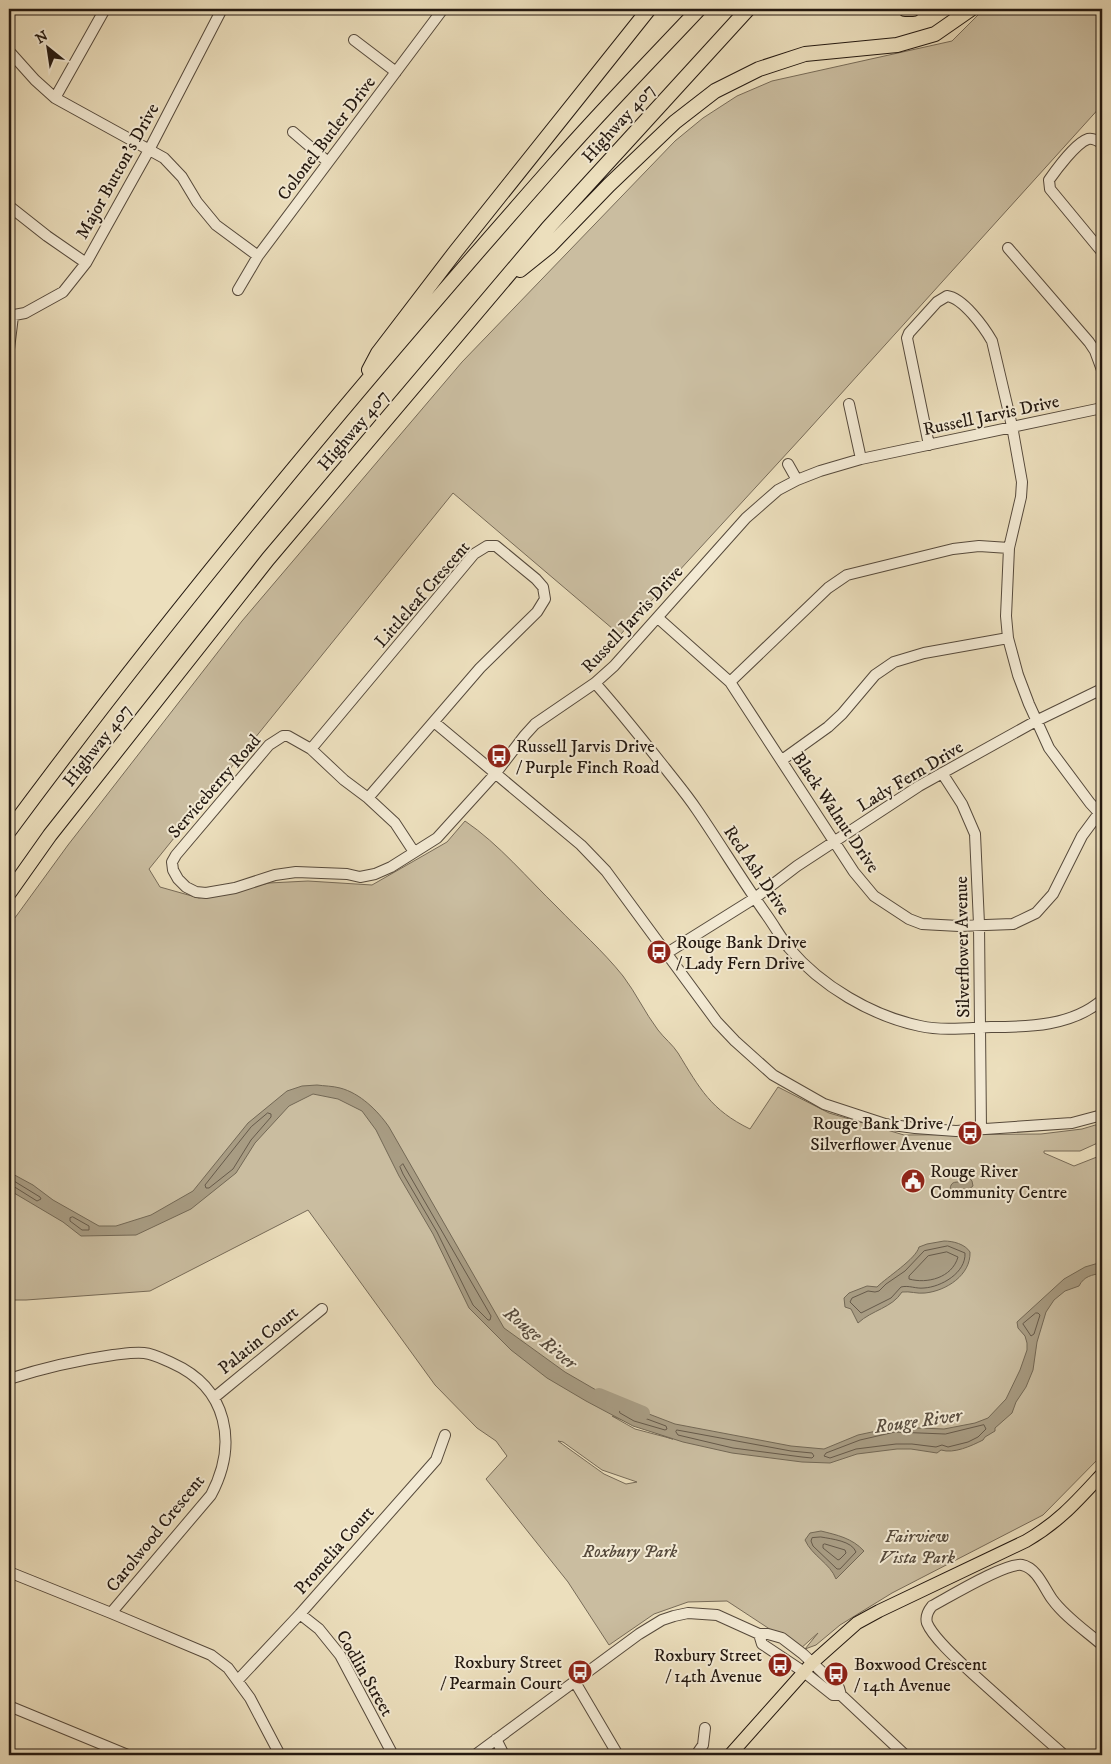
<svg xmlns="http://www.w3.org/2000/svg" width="1111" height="1764" viewBox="0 0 1111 1764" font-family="'IM FELL DW Pica',serif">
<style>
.green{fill:#cabda0;stroke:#776b58;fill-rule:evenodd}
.water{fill:#a89c83;stroke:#736855}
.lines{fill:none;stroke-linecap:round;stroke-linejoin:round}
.shore{stroke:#665a4a;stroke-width:1}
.river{stroke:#a89c83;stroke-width:14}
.minor-casing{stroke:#564a3c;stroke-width:12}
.major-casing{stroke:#241911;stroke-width:14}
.highway-casing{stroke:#241911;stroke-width:16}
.minor{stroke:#f3ead4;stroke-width:10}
.major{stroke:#ecdfbd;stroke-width:12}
.highway{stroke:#ecdfbd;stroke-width:14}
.labels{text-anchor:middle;stroke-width:4;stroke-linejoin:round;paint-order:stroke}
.street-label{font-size:18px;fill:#241911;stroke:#f3ead4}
.poi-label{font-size:18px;fill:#241911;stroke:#f3ead4;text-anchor:start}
.park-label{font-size:18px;font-style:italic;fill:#564a3c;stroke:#f3ead4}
.water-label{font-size:19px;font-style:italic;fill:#594d3f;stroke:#f3ead4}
</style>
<rect width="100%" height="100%" fill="#ecdfbd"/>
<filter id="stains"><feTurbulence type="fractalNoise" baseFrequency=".004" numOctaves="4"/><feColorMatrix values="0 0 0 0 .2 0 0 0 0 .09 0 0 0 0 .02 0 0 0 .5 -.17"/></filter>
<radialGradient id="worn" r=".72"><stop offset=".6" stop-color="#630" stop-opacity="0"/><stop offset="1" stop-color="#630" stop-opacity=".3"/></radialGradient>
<!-- green -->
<path class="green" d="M984,9h114l4,4v92l-301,333 -181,197 -167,-142 -304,376 11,18 39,11 70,-15 39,-2 64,4 75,-43 18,-21c34,23 63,58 92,86 22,23 46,44 66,69 13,17 22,37 35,54 6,8 15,15 20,23 22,36 33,57 72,76l28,-42 51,26 75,22 137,-1 41,-5 20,-6v18l-22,10h-36v2l30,13 28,-11v300l-59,60 -151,78 -52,32 -24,20 -11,4 13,-16 -18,16 -73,-48 -39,1 -34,12 -45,31 -41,-63 -82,-103 21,-23 -11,-15 -19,-13 -42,-43 -127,-175 -158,81 -124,9h-17v-374l59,-81 174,-224 220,-259 213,-221 28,-23 34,-22 35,-15 180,-40zM612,1416l60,23h1l-38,-10zM558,1441l5,1 39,28 35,12 -11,2 -22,-10z"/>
<!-- water -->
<path class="water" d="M317,1085c7,1 16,1 23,3 20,5 38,23 49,39l115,201 61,44 50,29 60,23 116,22 33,3 34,-14 37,-8 49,2 31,-6 13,-5 18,-19 14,-29 7,-20v-7l-2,-7 -7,-8 -1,-6 47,-43 21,-12 17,-5v11c-10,2 -18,3 -23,13l-14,5 -11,9 -8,12 -9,30 -4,28 -7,17 -10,15 -4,11 -17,15v3l-10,6 -2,3c-12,6 -29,14 -42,10l-4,3 -26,-4h-14l-40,5 -27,9 -28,-1 -70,-9 -49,-11 -50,-16 -47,-25 -39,-23 -36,-28 -42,-42 -36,-74 -34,-58 -23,-46 -14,-19 -24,-12 -25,-5 -24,12 -34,37 -19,30 -45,36 -55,26 -55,1 -18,-14 -54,-32v-18l24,13 20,15 46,26h17l35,-11 42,-24 55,-68 39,-32 15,-5z
M967,1175l5,6 1,5c-7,6 -12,7 -20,7l-3,-4c1,-7 4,-7 10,-7l3,-5z
M944,1241c9,0 21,3 26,11 1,23 -24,39 -45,41 -8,1 -15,-2 -23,-1 -10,16 -30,18 -44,31l-7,-14 -6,-2 -1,-9 5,-5 18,-7 10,1c10,-10 39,-28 42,-40l8,-3z
M821,1531c16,4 31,7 43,20l-28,28c-6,-16 -24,-23 -31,-39l5,-7z"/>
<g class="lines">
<!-- shore -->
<path class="shore" d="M268,1113l3,1v3l-20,23 -18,29 -24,19h-3l-1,-3 46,-58z
M403,1164l88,152 -1,4h-2l-15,-15 -36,-73 -34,-58 -3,-7z
M9,1178l31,19 1,2 -4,2 -24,-15h-4
M73,1217l16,9v4h-7l-12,-9v-3z
M948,1246l17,7c1,20 -24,34 -41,35 -8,1 -15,-3 -23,-1l-10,11 -30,15 -11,-11 2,-4 16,-7 7,1 4,-1 7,-7 19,-13 19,-20z
M947,1252l11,5c-6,21 -31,27 -49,22v-3l19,-20z
M1036,1313h2l2,2 -6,19 -3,2 -8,-12z
M620,1409l46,17 1,3 -2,1 -31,-9 -14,-8z
M984,1425l2,4 -8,8 -10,5 -20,5 -6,-2 -6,2 -24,-3h-16l-40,5 -26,9 -6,-2 2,-3 34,-13 35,-8 50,2z
M677,1430l114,21 21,2 2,3 -2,2 -10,-1 -69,-9 -55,-13 -2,-3z
M821,1537c11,2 31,4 35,15l-16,17h-3l-24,-23 -2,-5 1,-3z
M825,1544l20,6 1,3 -6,6 -2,1 -15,-12v-3z"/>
<!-- river -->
<path class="river" d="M599,1395l44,18"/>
<defs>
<path id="minor" d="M354,40l42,32
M9,51l26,29 20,18 109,60 18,19 15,25 19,23 42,31
M55,98l50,-89
M293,132l35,30
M1102,144c-3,-3 -9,-6 -14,-5 -12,4 -32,31 -39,41l1,9 52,63
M9,206l38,30 39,27
M1008,248l81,94 6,9 7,19
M238,290l20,-34 185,-247
M9,316l16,-3 38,-21 23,-29 63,-113 73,-141
M9,349l4,-33
M849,404l12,55
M929,445l-22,-107 2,-5 28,-31 10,-6c16,2 37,31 45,45l20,85 10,56 -1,15 -12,51 -3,68 2,22 10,37 11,29 20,44 41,55 12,13
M788,464l9,16
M658,618l72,64 124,190 20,24 35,23 13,5 37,2 54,-2 23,-11 17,-19 29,-58 17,-23
M730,682l98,-94 19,-13 106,-26 26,-3 30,2
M595,683c25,28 47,56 70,85 11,14 22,27 32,42 24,35 46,72 71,107 7,10 13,21 21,31 32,38 83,68 131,78 23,5 48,2 71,1 38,0 81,-1 111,-27
M434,722l147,123 25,26 111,151 18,19 38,34 51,29 61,20 30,4 41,3 116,-8 30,-8
M311,749l163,-195 13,-8h9l40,33 7,8 2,12 -8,13 -57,56 -112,130
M782,760l46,-33 14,-13 33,-39 19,-13 30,-9 84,-15
M942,773l20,31 13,30 4,90 2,205
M414,852l-19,-29 -27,-25 -24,-18 -33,-31 -23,-13h-5l-14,9 -93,110 -4,7 1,8 5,9 8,8 10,5 10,1 29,-5 40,-13 21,-3 51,2 13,3 15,-3 16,-7 46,-29 58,-64 30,-39 10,-11 60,-41 19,-17 132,-148 32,-28 19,-10 23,-9 41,-12 241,-51
M667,953l88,-55 42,-32 122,-80 117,-65 66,-32
M9,1379c34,-11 69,-19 104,-24 10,-1 20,-3 31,-2 10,1 19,6 28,10 56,25 66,81 39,132l-100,118
M215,1397l107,-88
M9,1572l102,41 100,42 17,13 22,30 30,57
M300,1614l19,15 21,26 53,100
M759,1634l3,10 42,28 29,23h8
M238,1680l62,-66 136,-154 9,-25
M575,1682l43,73
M9,1706l119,49
M496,1739l8,16
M475,1755l164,-121 23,-14 12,-4 14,-3 29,2 42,19h9l14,4 21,16 36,34 2,7 64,60
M696,1755l7,-10 2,-17
M1064,1755c-31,-27 -61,-54 -91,-81 -13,-12 -40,-36 -46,-51 -2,-7 1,-12 5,-17 17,-9 74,-44 90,-41 15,3 22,23 30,34 13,18 34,32 50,46"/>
<path id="major" d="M730,1755l82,-92 45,-40 22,-12 147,-70c33,-19 51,-40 76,-67"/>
<path id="highway" d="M905,9h8
M520,270l30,-24 59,-61 66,-63 40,-31 44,-22 46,-15 92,-9 38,-11 36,-25
M369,370l9,-17 78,-102 193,-242
M9,831c170,-230 354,-450 543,-664 47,-54 98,-106 147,-158
M9,893l41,-58 218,-276 280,-331 200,-219"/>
</defs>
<!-- minor casing -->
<use href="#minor" class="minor-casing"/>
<!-- major casing -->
<use href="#major" class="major-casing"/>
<!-- highway casing -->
<use href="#highway" class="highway-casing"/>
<!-- minor -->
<use href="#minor" class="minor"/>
<!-- major -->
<use href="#major" class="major"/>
<!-- highway -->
<use href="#highway" class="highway"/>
</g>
<!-- icons -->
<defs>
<symbol id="bus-disc" viewBox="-11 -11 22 22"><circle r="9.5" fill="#8f2418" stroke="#f3ead4"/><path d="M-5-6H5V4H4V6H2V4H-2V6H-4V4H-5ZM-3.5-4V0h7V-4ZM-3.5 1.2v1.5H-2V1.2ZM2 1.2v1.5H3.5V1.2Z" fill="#fff"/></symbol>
<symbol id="civic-disc" viewBox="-11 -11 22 22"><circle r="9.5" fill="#8f2418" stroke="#f3ead4"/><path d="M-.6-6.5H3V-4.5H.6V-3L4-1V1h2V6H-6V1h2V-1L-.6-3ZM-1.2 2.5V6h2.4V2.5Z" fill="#fff"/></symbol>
</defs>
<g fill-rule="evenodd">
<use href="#bus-disc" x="485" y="742" width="28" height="28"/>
<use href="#bus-disc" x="645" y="938" width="28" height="28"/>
<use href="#bus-disc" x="956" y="1119" width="28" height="28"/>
<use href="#civic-disc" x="899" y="1167" width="28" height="28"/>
<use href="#bus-disc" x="766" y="1651" width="28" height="28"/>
<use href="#bus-disc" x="566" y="1658" width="28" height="28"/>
<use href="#bus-disc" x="822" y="1660" width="28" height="28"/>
</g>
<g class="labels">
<!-- street labels -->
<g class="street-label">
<text transform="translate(618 123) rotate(-48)" y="6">Highway 407</text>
<text transform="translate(326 138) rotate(-53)" y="6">Colonel Butler Drive</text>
<text transform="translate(117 171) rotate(-61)" y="6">Major Button's Drive</text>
<text transform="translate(991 415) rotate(-12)" y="6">Russell Jarvis Drive</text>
<text transform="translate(353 430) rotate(-50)" y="6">Highway 407</text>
<text transform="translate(422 594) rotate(-49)" y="6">Littleleaf Crescent</text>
<text transform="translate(632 619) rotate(-47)" y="6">Russell Jarvis Drive</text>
<text transform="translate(97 745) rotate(-52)" y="6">Highway 407</text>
<text transform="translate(910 776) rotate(-31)" y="6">Lady Fern Drive</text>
<text transform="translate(214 786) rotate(-49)" y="6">Serviceberry Road</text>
<text transform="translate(836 812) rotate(56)" y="6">Black Walnut Drive</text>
<text transform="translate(757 870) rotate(56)" y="6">Red Ash Drive</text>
<text transform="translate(962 947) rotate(-91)" y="6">Silverflower Avenue</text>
<text transform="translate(258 1340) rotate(-39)" y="6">Palatin Court</text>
<text transform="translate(155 1533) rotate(-51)" y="6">Carolwood Crescent</text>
<text transform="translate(334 1550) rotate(-49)" y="6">Promelia Court</text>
<text transform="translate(365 1673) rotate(60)" y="6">Codlin Street</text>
</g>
<!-- poi labels -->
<g class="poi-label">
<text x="516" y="752">Russell Jarvis Drive<tspan x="516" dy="21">/ Purple Finch Road</tspan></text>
<text x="676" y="948">Rouge Bank Drive<tspan x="676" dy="21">/ Lady Fern Drive</tspan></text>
<text x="952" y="1129" text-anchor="end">Rouge Bank Drive /<tspan x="952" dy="21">Silverflower Avenue</tspan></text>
<text x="930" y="1177">Rouge River<tspan x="930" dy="21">Community Centre</tspan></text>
<text x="762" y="1661" text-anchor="end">Roxbury Street<tspan x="762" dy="21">/ 14th Avenue</tspan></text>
<text x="562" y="1668" text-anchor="end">Roxbury Street<tspan x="562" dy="21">/ Pearmain Court</tspan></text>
<text x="854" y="1670">Boxwood Crescent<tspan x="854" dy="21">/ 14th Avenue</tspan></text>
</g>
<!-- park labels -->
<g class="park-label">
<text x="917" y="1542">Fairview<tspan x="917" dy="21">Vista Park</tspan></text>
<text x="630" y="1557">Roxbury Park</text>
</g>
<!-- water labels -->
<g class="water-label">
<text transform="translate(541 1337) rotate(39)" y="7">Rouge River</text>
<text transform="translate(918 1420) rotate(-8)" y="7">Rouge River</text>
</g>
</g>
<!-- margin -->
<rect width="1111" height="1764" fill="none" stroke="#ecdfbd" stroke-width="30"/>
<rect x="10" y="10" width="1091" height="1744" fill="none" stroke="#241911" stroke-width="2.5"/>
<rect x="15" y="15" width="1081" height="1734" fill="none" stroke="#241911"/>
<!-- north arrow -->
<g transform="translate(48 48) rotate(330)" stroke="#f3ead4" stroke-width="4" paint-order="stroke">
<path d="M0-4L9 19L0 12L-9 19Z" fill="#241911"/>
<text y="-8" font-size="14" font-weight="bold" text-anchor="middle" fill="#241911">N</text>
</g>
<rect width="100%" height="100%" filter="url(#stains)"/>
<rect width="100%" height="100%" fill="url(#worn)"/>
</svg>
